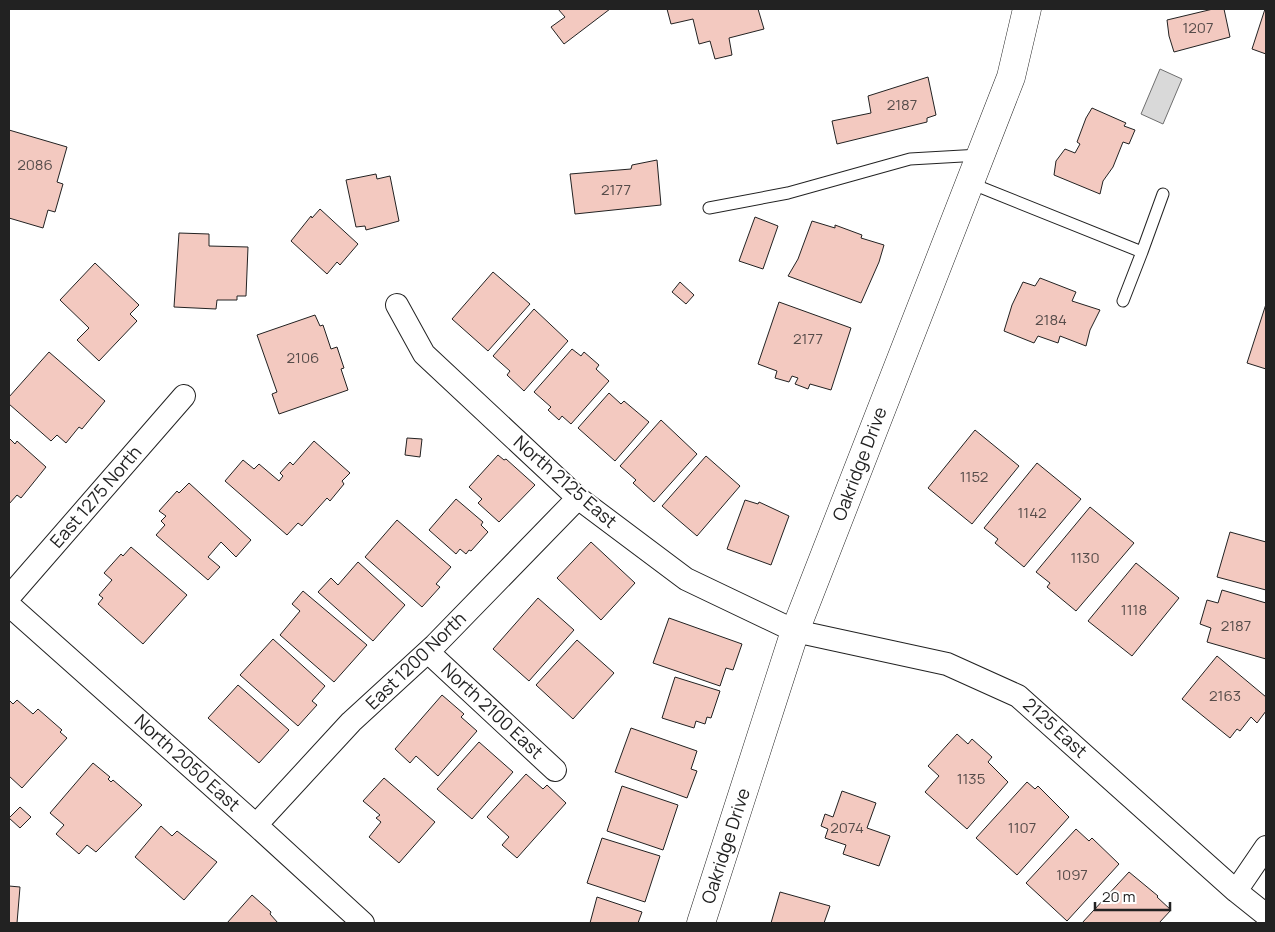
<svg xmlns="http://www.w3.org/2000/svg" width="1275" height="932" viewBox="0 0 1275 932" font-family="Manrope,sans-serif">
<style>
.water{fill:#d9d9d9;stroke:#6f6f6f}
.building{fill:#f3c9c0;stroke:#222}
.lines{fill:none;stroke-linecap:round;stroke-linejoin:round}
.lane-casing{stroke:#222;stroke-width:13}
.street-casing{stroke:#222;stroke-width:24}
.secondary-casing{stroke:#222;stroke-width:29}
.lane{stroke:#fff;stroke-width:11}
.street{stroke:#fff;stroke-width:22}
.secondary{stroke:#fff;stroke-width:28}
.labels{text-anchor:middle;stroke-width:4;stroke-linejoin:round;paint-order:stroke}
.number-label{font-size:15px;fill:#564c4a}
.street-label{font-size:18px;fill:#222;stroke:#fff}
</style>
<rect width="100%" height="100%" fill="#fff"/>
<!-- water -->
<path class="water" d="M1160,69l22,10 -19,45 -22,-10z"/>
<!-- building -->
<path class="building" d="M558,9h52l-46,35 -13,-17 14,-10z
M667,9h91l6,20 -35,9 3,17 -17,4 -5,-18 -11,3 -6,-25 -22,5z
M1213,9h11l6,28 -56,15 -5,-16 -2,-16z
M1265,9h1v45l-14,-5z
M928,77l8,38 -9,3v4l-90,22 -5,-23 39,-8 -3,-17z
M1092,108l34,15 -2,3 11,4 -6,14 -6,-2 -10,25 -10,14 -3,13 -46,-19 2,-14 9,-12 10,4 5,-9 -3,-2 9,-24z
M9,130l58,17 -10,35 6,2 -8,28 -7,-2 -5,18 -34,-10z
M657,160l4,45 -86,9 -5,-40 61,-5 1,-4z
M376,174l1,5 13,-3 9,45 -33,9 -1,-4 -9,1 -10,-47z
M320,209l38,35 -18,21 -3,-3 -10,12 -36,-33 20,-25 1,2z
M755,217l23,9 -15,43 -24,-8z
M812,221l23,7v-3l27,10 -1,3 23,7 -5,17 -18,41 -73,-27 10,-17z
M179,233l30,1v12l39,1 -2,49h-9v4h-20l-1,9 -42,-2z
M95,263l44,42 -9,9 7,7 -38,40 -22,-21 12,-12 -29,-28z
M493,272l37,32 -42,47 -36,-32z
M1040,278l36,14 -4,9 28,9 -10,20 -4,16 -26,-10 -2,7 -20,-7 -4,7 -30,-12 8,-26 11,-23 12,4z
M680,282l14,13 -8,9 -14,-12z
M779,302l72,26 -20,62 -21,-6 -2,5 -13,-5 3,-6 -6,-2 -3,6 -14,-4 2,-7 -19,-7z
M1266,304v65l-19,-6z
M534,309l34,32 -44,50 -17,-16 3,-4 -17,-15z
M315,315l5,11 3,-1 8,24 6,-2 7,21 -3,1 7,21 -69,24 -7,-20 5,-2 -20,-57z
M572,349l9,7 3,-4 15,13 -3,4 13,12 -38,43 -9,-8 -3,4 -11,-10 3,-3 -17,-15z
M49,352l56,49 -23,28 -3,-2 -13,16 -9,-8 -6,6 -42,-37v-7z
M609,393l12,11 3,-3 25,21 -34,39 -37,-33z
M661,420l36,34 -43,48 -21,-19 3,-3 -16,-14z
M975,430l44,36 -47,58 -44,-36z
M9,438l6,6 2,-3 29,26 -25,31 -4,-3 -8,9z
M407,438l15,1 -2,18 -15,-2z
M314,441l36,32 -8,8 2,3 -14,17 -3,-3 -25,28 -4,-3 -11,12 -62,-54 18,-21 11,9 5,-5 20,17 4,-5 -3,-3 10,-11 3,3z
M498,455l6,5 2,-1 29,26 -36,37 -21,-19 4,-4 -13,-12z
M706,456l34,30 -43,50 -35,-30z
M1037,463l44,36 -57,68 -29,-24 3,-4 -14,-11z
M189,483l62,57 -15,17 -15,-15 -13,15 12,10 -12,13 -52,-45 9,-10 -4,-4 5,-5 -7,-5 18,-20 2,2z
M456,499l27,23 -2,3 7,7 -17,19 -2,-1 -3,4 -6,-5 -4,5 -27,-24z
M745,500l13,4 1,-2 30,14 -18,49 -44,-16z
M1090,507l44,36 -58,68 -29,-24 3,-4 -14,-11z
M397,520l54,47 -15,17 4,3 -18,20 -57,-50z
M1230,532l36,10v48l-49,-13z
M591,542l44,41 -34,37 -44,-42z
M131,547l56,48 -44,49 -45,-40 5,-6 -4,-3 13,-15 -8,-7 17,-19 2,2z
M358,562l47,43 -32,36 -55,-49 13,-14 7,7z
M1136,563l43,35 -47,58 -44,-35z
M1222,590l44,13v56l-59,-17 4,-14 -11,-4 7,-24 11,3z
M303,591l64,54 -33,37 -54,-47 20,-24 -8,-7z
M538,598l36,32 -45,51 -36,-32z
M669,618l73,26 -9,26 -7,-2 -6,18 -67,-23z
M273,639l52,47 -13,15 5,4 -19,21 -58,-51z
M577,640l37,33 -41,46 -37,-34z
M1217,656l49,41v14l-9,12 -6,-6 -11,14 -3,-2 -7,9 -48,-39z
M675,677l45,14 -9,27 -4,-1 -2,7 -9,-3 -2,7 -32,-10z
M238,685l51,45 -30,33 -51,-45z
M442,695l22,19 -3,3 16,14 -39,45 -22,-20 -6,7 -15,-14z
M9,700l4,4 4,-4 16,14 5,-5 24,21 -2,2 7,6 -45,50 -13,-12z
M631,728l66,23 -6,18 6,2 -10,27 -72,-26z
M957,734l11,10 4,-5 20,18 -4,5 20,20 -41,47 -42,-37 14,-16 -11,-10z
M479,742l34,30 -41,47 -35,-30z
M93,763l17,14 -2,2 3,3 2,-2 29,25 -46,47 -9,-7 -8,9 -23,-20 8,-9 -14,-12z
M526,774l17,15 4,-4 19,18 -49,55 -15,-13 7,-8 -22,-20z
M384,778l51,44 -36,41 -30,-26 12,-15 -5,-4 4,-3 -17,-14z
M1027,782l8,7 3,-3 31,31 -52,58 -41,-37z
M622,786l56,19 -15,45 -56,-19z
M842,791l34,12 -9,25 23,8 -11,30 -36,-12 3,-9 -21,-7 3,-9 -7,-3 4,-12 8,3z
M20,807l11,10 -11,11 -11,-10z
M161,826l11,10 5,-5 40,31 -33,38 -49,-43z
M1076,829l13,12 3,-3 27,26 -52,57 -41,-38z
M602,838l58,18 -15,46 -58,-19z
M1129,872l29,24 -1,1 14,13 -12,13h-77z
M9,886l11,1 -3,36h-8z
M780,892l50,14 -6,17h-53z
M252,895l19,17 -1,2 8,9h-51z
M597,897l45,15 -4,11h-48z"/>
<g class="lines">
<defs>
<path id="lane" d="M970,183l172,69 21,-58
M709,208l79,-15 122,-34 70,-4
M1123,301l19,-49"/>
<path id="street" d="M397,305l27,49 154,144 108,81 109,52 152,33 71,32 218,195 30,24
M9,597l175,-201
M9,605l247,220 107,98
M428,652l127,118
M256,825l95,-103 84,-77 143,-147
M1236,891l30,-44"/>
<path id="secondary" d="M701,923l94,-292 216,-554 16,-68"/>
</defs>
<!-- lane casing -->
<use href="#lane" class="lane-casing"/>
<!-- street casing -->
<use href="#street" class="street-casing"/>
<!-- secondary casing -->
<use href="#secondary" class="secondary-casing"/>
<!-- lane -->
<use href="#lane" class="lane"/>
<!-- street -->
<use href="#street" class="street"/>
<!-- secondary -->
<use href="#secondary" class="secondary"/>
</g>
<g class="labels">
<!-- number labels -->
<g class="number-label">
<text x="1198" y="33">1207</text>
<text x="902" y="110">2187</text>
<text x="35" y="170">2086</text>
<text x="616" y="195">2177</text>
<text x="1051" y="325">2184</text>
<text x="808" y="344">2177</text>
<text x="303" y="363">2106</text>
<text x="974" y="482">1152</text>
<text x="1032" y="518">1142</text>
<text x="1085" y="563">1130</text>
<text x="1134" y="615">1118</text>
<text x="1236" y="631">2187</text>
<text x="1225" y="701">2163</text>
<text x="971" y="784">1135</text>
<text x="847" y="833">2074</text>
<text x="1022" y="833">1107</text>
<text x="1072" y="880">1097</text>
</g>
<!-- street labels -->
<g class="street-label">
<text transform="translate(860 464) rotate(-69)" y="6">Oakridge Drive</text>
<text transform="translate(565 482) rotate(41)" y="6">North 2125 East</text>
<text transform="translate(96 497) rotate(-49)" y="6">East 1275 North</text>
<text transform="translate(416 661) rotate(-44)" y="6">East 1200 North</text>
<text transform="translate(492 711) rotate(43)" y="6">North 2100 East</text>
<text transform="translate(1055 728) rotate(42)" y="6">2125 East</text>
<text transform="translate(187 763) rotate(42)" y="6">North 2050 East</text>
<text transform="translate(726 846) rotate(-72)" y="6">Oakridge Drive</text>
</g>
</g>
<!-- border -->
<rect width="1275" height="932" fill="none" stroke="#222222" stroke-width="20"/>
<!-- scale -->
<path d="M1095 902v8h75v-8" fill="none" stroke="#222222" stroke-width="2.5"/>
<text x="1102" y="902" font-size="15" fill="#222222" stroke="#ffffff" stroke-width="4" paint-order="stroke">20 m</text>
</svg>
